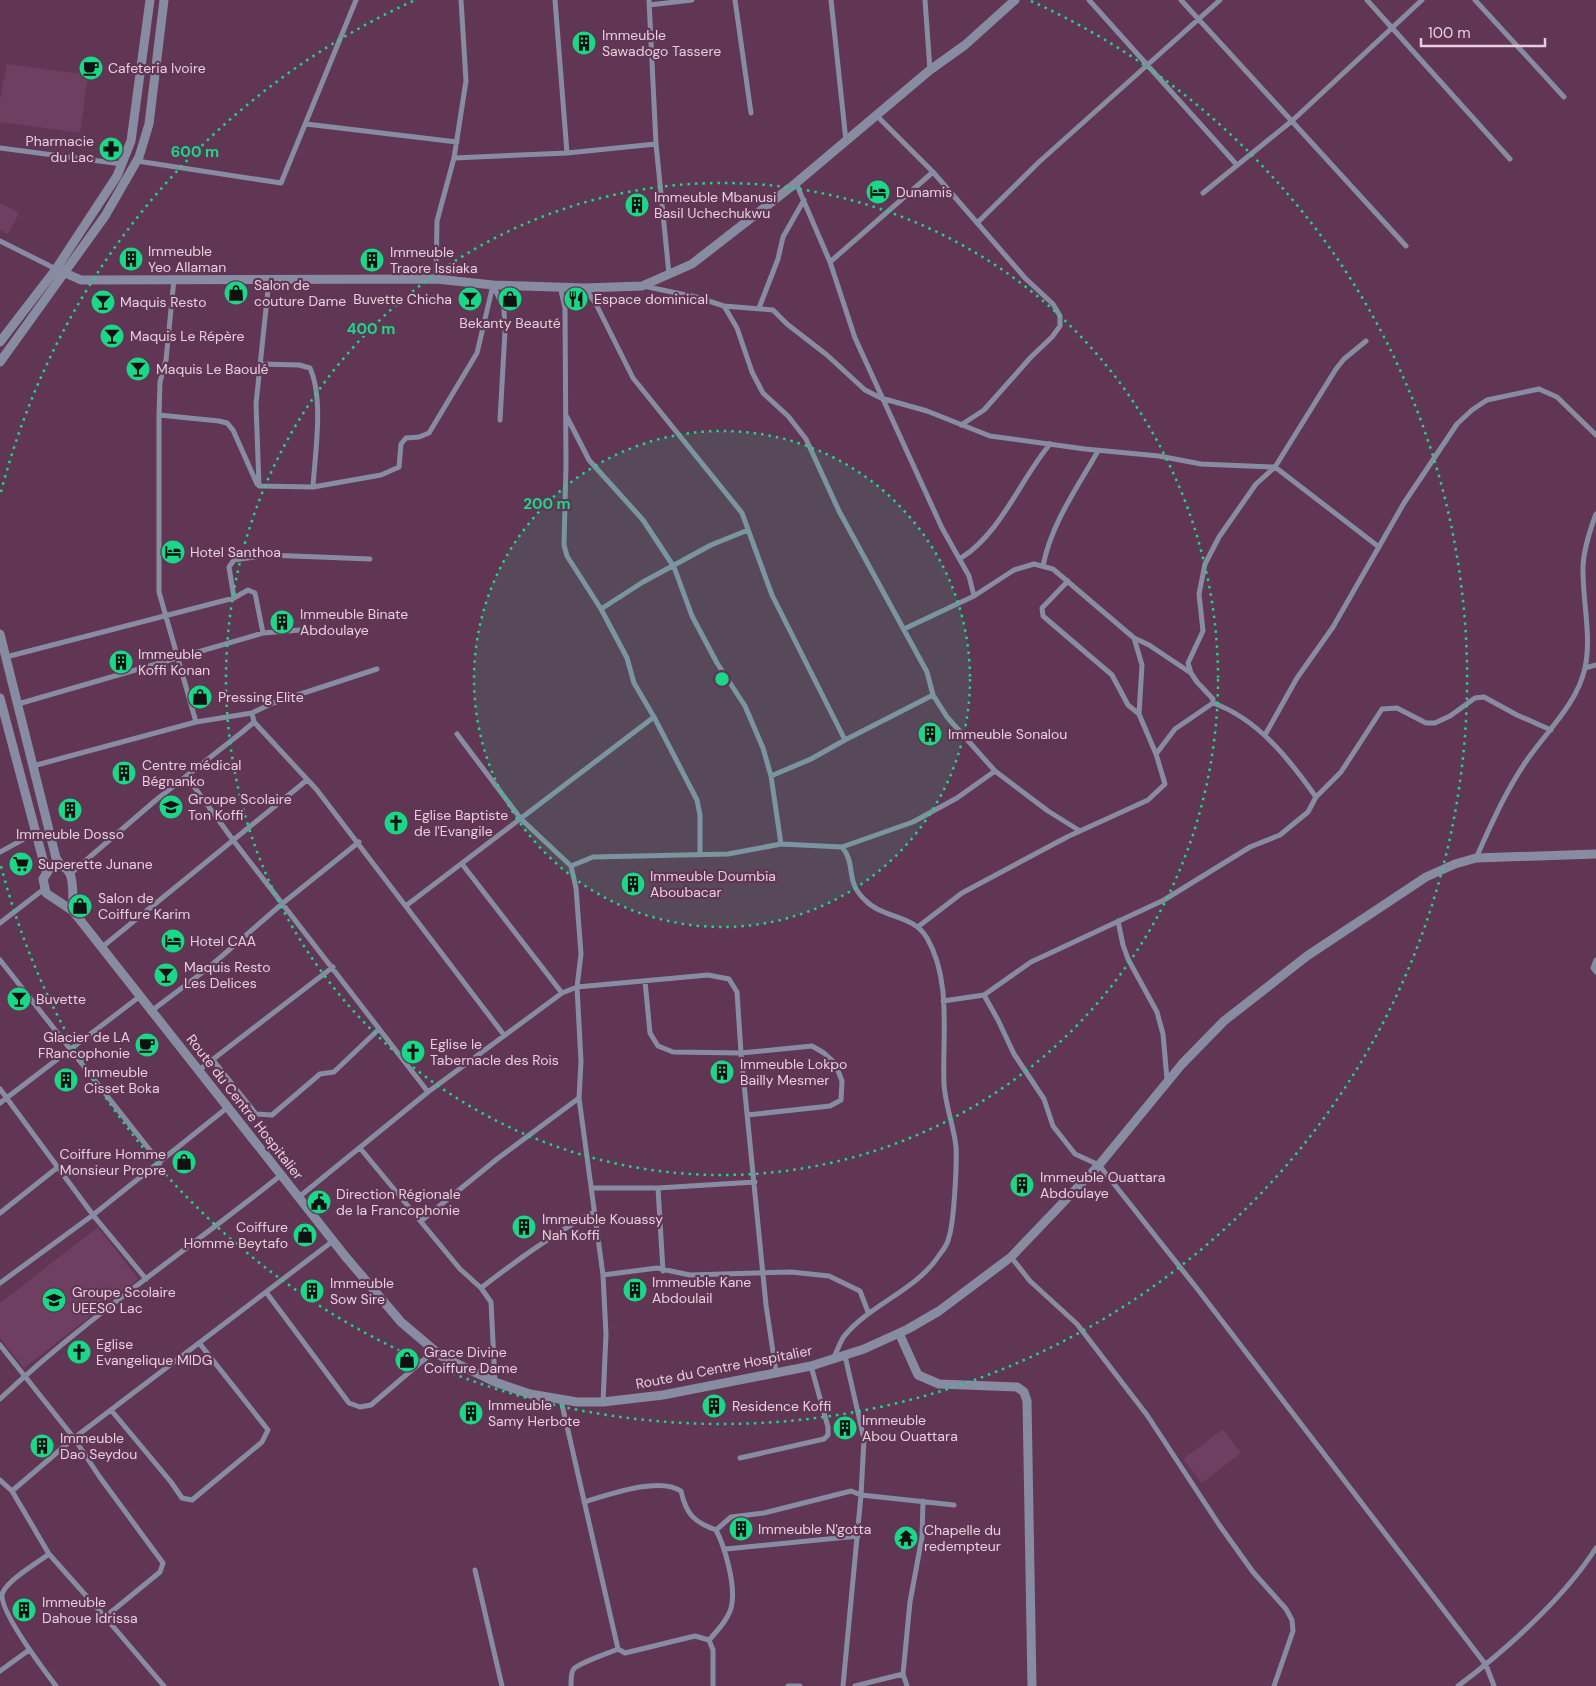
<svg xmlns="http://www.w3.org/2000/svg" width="1596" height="1686" viewBox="0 0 1596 1686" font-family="'DM Sans',sans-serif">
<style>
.built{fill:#6e3f61}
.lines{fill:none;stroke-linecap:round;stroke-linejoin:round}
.minor{stroke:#888ca2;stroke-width:5}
.tertiary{stroke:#888ca2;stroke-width:9}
.ring{fill:none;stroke:#19d988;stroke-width:2.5;stroke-dasharray:2.5 5}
.labels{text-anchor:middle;stroke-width:4.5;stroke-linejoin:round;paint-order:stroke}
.poi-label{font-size:14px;fill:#e8cedf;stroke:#603654;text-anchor:start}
.street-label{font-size:14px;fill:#e8cedf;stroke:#603654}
.centre{fill:#19d988;stroke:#603654;stroke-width:2.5}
.ring-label{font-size:15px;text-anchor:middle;font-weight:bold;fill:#19d988;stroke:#603654;stroke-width:4.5;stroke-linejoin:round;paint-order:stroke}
</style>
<rect width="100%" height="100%" fill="#603654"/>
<!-- built -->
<path class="built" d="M7,64l81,11 -8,58 -80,-11v-22z
M0,203l19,10 -11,21 -8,-4z
M98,1227l40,52 -114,89 -24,-30v-35z
M1223,1429l18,24 -39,30 -19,-24z"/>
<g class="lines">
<!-- minor -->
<path class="minor" d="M555,0l12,153
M735,0l16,113
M831,0l15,141
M925,0l5,70
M1089,0l148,165
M1181,0l225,246
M1367,0l143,159
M1475,0l89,97
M649,5l43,-5
M877,116l56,56 92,106 28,26 7,12v10l-8,11 -21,20 -47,53 -23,15
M306,124l151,18
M656,144l13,130
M0,148l122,16
M454,158l113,-5 89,-9 -7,-144
M137,161l144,22 75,-183
M796,183l34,79 25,76 87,190 27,48 5,20
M1203,193l90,-73 129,-120
M977,223l62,-61 181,-162
M0,241l56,28
M830,262l103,-90
M174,279l-8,81 -6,22 -1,33v177l37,130
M436,279l1,-58 17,-63 12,-77 -5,-81
M493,285l11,24 1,22 -5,89
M560,286l5,22 1,157 -2,80 3,11 34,53 26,49 7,25 20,34 43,83 3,15v40
M643,286l53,11 28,9 49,4 14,14 40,31 38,35 16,8 46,13 63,25 95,13 74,7 42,8 74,3 104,80
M585,288l11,16 37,74 109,135 30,82 73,145
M724,306l13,22 15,44 11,21 25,23 18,23 33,72 88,161 6,23 14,22 48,54 53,40 32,20
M759,308l19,-49 5,-22 21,-37
M261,364l38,1 11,3c14,31 5,85 3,119
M159,415l60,6 8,2 6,7 24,54
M567,417l22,43 54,60 31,47 18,49 25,47 28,43 18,42 8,28 10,68
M259,486l54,1 68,-12 18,-8 2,-23 5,-6 13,-1 10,-4 48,-80 16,-68
M259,486l-3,-82 13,-124
M961,558c40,-25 59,-78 89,-114
M1043,566c8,-42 34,-78 55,-115
M1068,581l-26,27 1,8 69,59 16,30 11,9
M234,598l-5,-31 5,-7 34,-5 102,4
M601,609l42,-27 68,-37 37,-15
M904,629l70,-33 40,-26 20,-6 19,5 81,69 8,27 -3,49 17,40
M1134,638l15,7 42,28
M6,657l228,-59 14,-8 7,3 8,40
M1585,668l11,-3
M1213,703v-4l-16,-17 -6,-9 -3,-10 15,-32 -4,-37 6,-30 14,-27 37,-53 19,-17 61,-98 8,-10 22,-18
M1213,703c45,16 76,56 103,94
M18,704l245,-71 37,-3
M254,722l63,68 187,245
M457,734l64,85 50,47 5,22 5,66 -4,33 4,74 -2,37 24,177 3,59 -3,68
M1265,735l32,-57 36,-51 71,-124 53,-79 15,-14 15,-10 52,-11 18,8 39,38
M33,766l163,-44 56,-9 21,-10 104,-34
M771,776l40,-17 34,-19 88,-45
M187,777l46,63 195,252
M0,852l35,-19
M1476,858c15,-33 30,-68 51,-98 20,-29 50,-56 58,-92 7,-33 -3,-69 -2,-102 1,-18 7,-36 13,-52
M462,864l100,129
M571,866l22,-9 135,-3 53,-10 61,3 71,-25 44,-24 38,-27
M70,874l86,-74 85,-67 13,-11 -2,-9
M407,905l247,-188
M1118,921l5,24 5,14 29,53 6,22 4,45
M0,923l44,-34
M919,926l43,-33 105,-56 81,-37 17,-16 -9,-30 19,-25 38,-26
M101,948l206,-168
M0,960l160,203
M1596,960l-3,8 3,4
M645,981l5,52 8,13 15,6 68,1 71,-7 12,7 11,10 7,18 -1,19 -11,6 -83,9
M984,995l14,25 16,34 30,45 9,27 22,28 24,11 100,126 287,374 8,21
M943,1001l41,-6 47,-33 133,-62 86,-53 30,-12 28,-23 8,-15 25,-25 41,-63 15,-1 29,15h9l15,-7 25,-18 9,-1 33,18 34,15
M150,1012l57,-43 76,-66 76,-61
M213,1060l43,54 16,1 48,-41 14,-2 45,-43
M199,1070l134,-103
M0,1089l93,126 53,64
M0,1103l139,-106
M360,1148l100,121 21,19 10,14 4,80
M592,1188h66l97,-6
M658,1188l5,83
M299,1197l129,-105 134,-99 15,-6 131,-12 21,4 8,13 4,61 25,252 10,67
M0,1213l58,-46
M421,1221l76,-62 82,-61
M1011,1257l19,24 47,43 70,91 73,111 33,46 33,37 6,11 1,11 -19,55
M603,1275l54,-7 33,7 101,-3 38,4 31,15 8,21
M0,1283l93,-68 135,-108
M481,1288c36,-28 73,-55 113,-76
M266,1292l83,111 11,4 11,-2 63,-54
M0,1345l74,93 -62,53 37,63 56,63
M834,1357c4,-7 6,-17 12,-23 28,-32 71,-44 94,-80 4,-5 8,-11 9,-17 5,-15 8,-73 7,-90 -2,-21 -11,-42 -12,-63 -2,-47 8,-103 -17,-146 -14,-24 -44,-19 -62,-38 -21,-20 -8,-35 -23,-53
M0,1399c87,-82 188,-149 281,-224
M561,1400l57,249 7,4 70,-17 14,4 4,10v36
M111,1410l60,72 11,16 10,2 70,-58 6,-12 -68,-86
M740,1458l84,-19 4,-4v-8l-17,-61
M0,1480l12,11
M584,1502c24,-7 75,-26 97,-11 5,23 13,31 35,39 9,17 19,53 16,73 -1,13 -14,27 -23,37
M716,1530l15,-13 33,-4 87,-22 10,4 93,10
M726,1549l132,-13
M49,1554c-12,9 -42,26 -47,40 -2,19 42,76 54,92
M475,1570l27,116
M0,1671l29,-21
M164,1686l-59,-69 55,-45 3,-9 -64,-87 -25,-38 259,-197
M571,1686c0,-5 0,-12 2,-16 3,-6 36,-17 45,-21
M788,1686h12
M843,1686l18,-191 3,-56 -19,-83
M855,1686l48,-12
M907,1686l-4,-12 7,-72 12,-65 1,-36
M1458,1686c48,-36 106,-88 138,-138"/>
<!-- tertiary -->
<path class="tertiary" d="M56,269l25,11 355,-1 57,6 92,3 57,-2 50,-22 104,-81 134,-113 35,-25 50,-45
M0,342l56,-73 61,-93 14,-35 19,-141
M0,362l105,-146 34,-59 10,-33 15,-124
M0,634l56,224 5,8
M0,698l46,173
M73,911c-1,-17 5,-53 -23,-43l-7,11 3,14 27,18 272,345 56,66 40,34 54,26 35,12 47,8h26l60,-7 148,-29 53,-17 44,-20 31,-18 72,-54 88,-92 83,-101 42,-43 83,-65 119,-79 29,-13 21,-6 120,-4
M899,1333l19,42 21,9 78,3 7,5 3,9 5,285"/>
</g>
<!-- distance rings -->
<circle cx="722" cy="679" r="248" fill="#19d988" fill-opacity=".12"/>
<g class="ring">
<circle cx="722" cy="679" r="248"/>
<circle cx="722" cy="679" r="496"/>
<path d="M1 492A745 745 0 0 1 413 1M1031 1A745 745 0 1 1 1 866"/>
</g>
<!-- icons -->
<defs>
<symbol id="building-disc" viewBox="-11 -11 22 22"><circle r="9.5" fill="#19d988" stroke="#603654"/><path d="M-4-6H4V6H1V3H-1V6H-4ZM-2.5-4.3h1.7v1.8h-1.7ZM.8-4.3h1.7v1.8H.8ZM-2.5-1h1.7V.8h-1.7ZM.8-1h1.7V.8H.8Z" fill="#111"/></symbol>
<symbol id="cafe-disc" viewBox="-11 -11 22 22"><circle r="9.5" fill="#19d988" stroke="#603654"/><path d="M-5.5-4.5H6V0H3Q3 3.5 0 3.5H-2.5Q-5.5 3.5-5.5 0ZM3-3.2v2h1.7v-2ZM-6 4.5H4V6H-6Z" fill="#111"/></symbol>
<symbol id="pharmacy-disc" viewBox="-11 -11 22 22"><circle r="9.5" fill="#19d988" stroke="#603654"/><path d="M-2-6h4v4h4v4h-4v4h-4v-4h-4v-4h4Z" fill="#111"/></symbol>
<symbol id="hotel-disc" viewBox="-11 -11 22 22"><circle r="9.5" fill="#19d988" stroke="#603654"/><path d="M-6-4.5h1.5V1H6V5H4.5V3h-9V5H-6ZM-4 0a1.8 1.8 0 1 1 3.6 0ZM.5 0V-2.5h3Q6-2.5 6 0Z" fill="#111"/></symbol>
<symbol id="shop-disc" viewBox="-11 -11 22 22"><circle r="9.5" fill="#19d988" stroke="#603654"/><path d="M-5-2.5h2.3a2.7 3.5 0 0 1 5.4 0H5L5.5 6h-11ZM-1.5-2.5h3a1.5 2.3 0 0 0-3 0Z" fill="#111"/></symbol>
<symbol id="bar-disc" viewBox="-11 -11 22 22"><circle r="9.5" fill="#19d988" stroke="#603654"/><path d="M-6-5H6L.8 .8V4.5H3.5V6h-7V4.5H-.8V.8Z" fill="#111"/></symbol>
<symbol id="restaurant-disc" viewBox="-11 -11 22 22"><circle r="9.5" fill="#19d988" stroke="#603654"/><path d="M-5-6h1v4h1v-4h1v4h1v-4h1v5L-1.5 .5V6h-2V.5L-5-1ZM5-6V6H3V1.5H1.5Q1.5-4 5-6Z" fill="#111"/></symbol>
<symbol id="school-disc" viewBox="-11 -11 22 22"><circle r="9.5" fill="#19d988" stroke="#603654"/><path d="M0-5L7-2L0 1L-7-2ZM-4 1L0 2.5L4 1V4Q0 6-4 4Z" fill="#111"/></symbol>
<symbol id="church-disc" viewBox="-11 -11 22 22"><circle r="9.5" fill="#19d988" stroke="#603654"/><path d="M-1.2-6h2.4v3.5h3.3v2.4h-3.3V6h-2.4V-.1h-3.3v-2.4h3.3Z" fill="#111"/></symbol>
<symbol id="supermarket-disc" viewBox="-11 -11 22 22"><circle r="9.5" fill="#19d988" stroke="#603654"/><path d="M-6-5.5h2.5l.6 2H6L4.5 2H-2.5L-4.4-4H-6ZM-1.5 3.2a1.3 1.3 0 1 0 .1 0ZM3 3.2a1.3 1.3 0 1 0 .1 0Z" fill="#111"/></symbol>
<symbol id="civic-disc" viewBox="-11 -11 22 22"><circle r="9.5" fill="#19d988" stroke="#603654"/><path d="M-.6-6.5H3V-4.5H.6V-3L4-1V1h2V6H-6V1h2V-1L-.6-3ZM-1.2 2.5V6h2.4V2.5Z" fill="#111"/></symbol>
<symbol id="temple-disc" viewBox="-11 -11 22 22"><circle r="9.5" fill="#19d988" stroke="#603654"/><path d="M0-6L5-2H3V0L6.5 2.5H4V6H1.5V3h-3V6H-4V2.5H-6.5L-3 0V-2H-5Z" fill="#111"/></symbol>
</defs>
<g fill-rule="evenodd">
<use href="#building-disc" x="570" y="29" width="28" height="28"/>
<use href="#cafe-disc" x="77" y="54" width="28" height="28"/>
<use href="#pharmacy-disc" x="97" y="135" width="28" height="28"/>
<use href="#hotel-disc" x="864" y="178" width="28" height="28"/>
<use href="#building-disc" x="623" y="191" width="28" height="28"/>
<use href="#building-disc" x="117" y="245" width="28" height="28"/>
<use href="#building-disc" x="358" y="246" width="28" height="28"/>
<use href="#shop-disc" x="222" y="279" width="28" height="28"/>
<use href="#bar-disc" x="456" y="285" width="28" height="28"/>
<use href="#shop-disc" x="496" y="285" width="28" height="28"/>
<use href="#restaurant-disc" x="562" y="285" width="28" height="28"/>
<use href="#bar-disc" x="89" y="288" width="28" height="28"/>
<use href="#bar-disc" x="98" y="322" width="28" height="28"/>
<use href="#bar-disc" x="124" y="355" width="28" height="28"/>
<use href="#hotel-disc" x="159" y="538" width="28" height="28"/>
<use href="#building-disc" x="268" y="608" width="28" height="28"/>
<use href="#building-disc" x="107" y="648" width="28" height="28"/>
<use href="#shop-disc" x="186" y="683" width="28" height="28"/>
<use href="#building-disc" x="916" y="720" width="28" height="28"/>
<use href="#building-disc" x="110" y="759" width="28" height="28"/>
<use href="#school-disc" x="157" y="793" width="28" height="28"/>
<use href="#building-disc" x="56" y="796" width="28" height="28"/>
<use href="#church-disc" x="382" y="809" width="28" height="28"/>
<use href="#supermarket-disc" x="7" y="850" width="28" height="28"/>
<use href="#building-disc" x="619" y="870" width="28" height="28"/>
<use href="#shop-disc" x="66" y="892" width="28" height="28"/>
<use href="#hotel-disc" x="159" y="927" width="28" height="28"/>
<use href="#bar-disc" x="152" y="961" width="28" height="28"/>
<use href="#bar-disc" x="5" y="985" width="28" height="28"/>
<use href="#cafe-disc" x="133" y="1031" width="28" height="28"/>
<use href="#church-disc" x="399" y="1038" width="28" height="28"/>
<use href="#building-disc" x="708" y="1058" width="28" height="28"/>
<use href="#building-disc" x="52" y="1066" width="28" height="28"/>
<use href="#shop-disc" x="170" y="1148" width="28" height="28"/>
<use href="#building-disc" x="1008" y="1171" width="28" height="28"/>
<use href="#civic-disc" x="305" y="1188" width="28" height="28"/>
<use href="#building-disc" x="510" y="1213" width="28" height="28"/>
<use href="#shop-disc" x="291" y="1221" width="28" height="28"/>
<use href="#building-disc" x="621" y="1276" width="28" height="28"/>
<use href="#building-disc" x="298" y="1277" width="28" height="28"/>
<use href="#school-disc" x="40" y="1286" width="28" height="28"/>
<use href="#church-disc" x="65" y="1338" width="28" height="28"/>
<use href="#shop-disc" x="393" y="1346" width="28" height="28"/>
<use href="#building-disc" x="700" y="1392" width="28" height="28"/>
<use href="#building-disc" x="457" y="1399" width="28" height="28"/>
<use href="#building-disc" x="831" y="1414" width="28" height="28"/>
<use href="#building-disc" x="28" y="1432" width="28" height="28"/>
<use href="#building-disc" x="727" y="1515" width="28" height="28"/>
<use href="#temple-disc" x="892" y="1524" width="28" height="28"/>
<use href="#building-disc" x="10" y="1596" width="28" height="28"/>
</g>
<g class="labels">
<!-- poi labels -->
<g class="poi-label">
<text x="602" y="40">Immeuble<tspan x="602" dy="16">Sawadogo Tassere</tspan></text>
<text x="108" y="73">Cafeteria Ivoire</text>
<text x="94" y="146" text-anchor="end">Pharmacie<tspan x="94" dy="16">du Lac</tspan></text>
<text x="896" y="197">Dunamis</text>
<text x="654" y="202">Immeuble Mbanusi<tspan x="654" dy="16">Basil Uchechukwu</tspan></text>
<text x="148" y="256">Immeuble<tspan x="148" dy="16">Yeo Allaman</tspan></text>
<text x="390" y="257">Immeuble<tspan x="390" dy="16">Traore Issiaka</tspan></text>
<text x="254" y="290">Salon de<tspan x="254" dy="16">couture Dame</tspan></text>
<text x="452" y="304" text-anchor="end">Buvette Chicha</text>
<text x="594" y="304">Espace dominical</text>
<text x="120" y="307">Maquis Resto</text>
<text x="510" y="328" text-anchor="middle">Bekanty Beauté</text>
<text x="130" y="341">Maquis Le Répère</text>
<text x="156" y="374">Maquis Le Baoulé</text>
<text x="190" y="557">Hotel Santhoa</text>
<text x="300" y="619">Immeuble Binate<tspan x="300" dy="16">Abdoulaye</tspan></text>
<text x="138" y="659">Immeuble<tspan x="138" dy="16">Koffi Konan</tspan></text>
<text x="218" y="702">Pressing Elite</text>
<text x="948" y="739">Immeuble Sonalou</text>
<text x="142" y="770">Centre médical<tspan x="142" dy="16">Bégnanko</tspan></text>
<text x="188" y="804">Groupe Scolaire<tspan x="188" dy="16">Ton Koffi</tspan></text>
<text x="414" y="820">Eglise Baptiste<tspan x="414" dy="16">de l'Evangile</tspan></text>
<text x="70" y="839" text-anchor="middle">Immeuble Dosso</text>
<text x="38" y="869">Superette Junane</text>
<text x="650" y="881">Immeuble Doumbia<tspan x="650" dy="16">Aboubacar</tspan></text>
<text x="98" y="903">Salon de<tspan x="98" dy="16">Coiffure Karim</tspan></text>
<text x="190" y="946">Hotel CAA</text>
<text x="184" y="972">Maquis Resto<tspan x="184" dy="16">Les Delices</tspan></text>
<text x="36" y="1004">Buvette</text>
<text x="130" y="1042" text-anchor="end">Glacier de LA<tspan x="130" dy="16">FRancophonie</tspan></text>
<text x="430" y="1049">Eglise le<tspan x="430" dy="16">Tabernacle des Rois</tspan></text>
<text x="740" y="1069">Immeuble Lokpo<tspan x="740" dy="16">Bailly Mesmer</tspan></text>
<text x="84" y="1077">Immeuble<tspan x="84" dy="16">Cisset Boka</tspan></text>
<text x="166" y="1159" text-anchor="end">Coiffure Homme<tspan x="166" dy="16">Monsieur Propre</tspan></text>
<text x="1040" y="1182">Immeuble Ouattara<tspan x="1040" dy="16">Abdoulaye</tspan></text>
<text x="336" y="1199">Direction Régionale<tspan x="336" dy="16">de la Francophonie</tspan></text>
<text x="542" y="1224">Immeuble Kouassy<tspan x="542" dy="16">Nah Koffi</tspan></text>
<text x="288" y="1232" text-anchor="end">Coiffure<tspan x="288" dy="16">Homme Beytafo</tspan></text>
<text x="652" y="1287">Immeuble Kane<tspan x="652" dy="16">Abdoulail</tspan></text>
<text x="330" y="1288">Immeuble<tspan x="330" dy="16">Sow Sire</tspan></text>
<text x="72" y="1297">Groupe Scolaire<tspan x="72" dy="16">UEESO Lac</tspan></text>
<text x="96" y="1349">Eglise<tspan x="96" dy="16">Evangelique MIDG</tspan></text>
<text x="424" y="1357">Grace Divine<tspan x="424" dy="16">Coiffure Dame</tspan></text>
<text x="488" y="1410">Immeuble<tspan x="488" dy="16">Samy Herbote</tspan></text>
<text x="732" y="1411">Residence Koffi</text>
<text x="862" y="1425">Immeuble<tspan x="862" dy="16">Abou Ouattara</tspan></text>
<text x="60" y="1443">Immeuble<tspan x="60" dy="16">Dao Seydou</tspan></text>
<text x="758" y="1534">Immeuble N'gotta</text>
<text x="924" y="1535">Chapelle du<tspan x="924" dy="16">redempteur</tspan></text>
<text x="42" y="1607">Immeuble<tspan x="42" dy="16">Dahoue Idrissa</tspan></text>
</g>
<!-- street labels -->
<g class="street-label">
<text transform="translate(245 1107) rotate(52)" y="5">Route du Centre Hospitalier</text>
<text transform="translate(724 1367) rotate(-11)" y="5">Route du Centre Hospitalier</text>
</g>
</g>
<circle cx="722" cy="679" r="8" class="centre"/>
<g class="ring-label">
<text x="195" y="157">600 m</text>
<text x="371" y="334">400 m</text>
<text x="547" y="509">200 m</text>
</g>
<!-- scale -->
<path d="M1421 38v8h124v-8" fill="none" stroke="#e8cedf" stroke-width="2.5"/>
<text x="1428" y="38" font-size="15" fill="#e8cedf" stroke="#603654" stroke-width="4" paint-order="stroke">100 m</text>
</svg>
